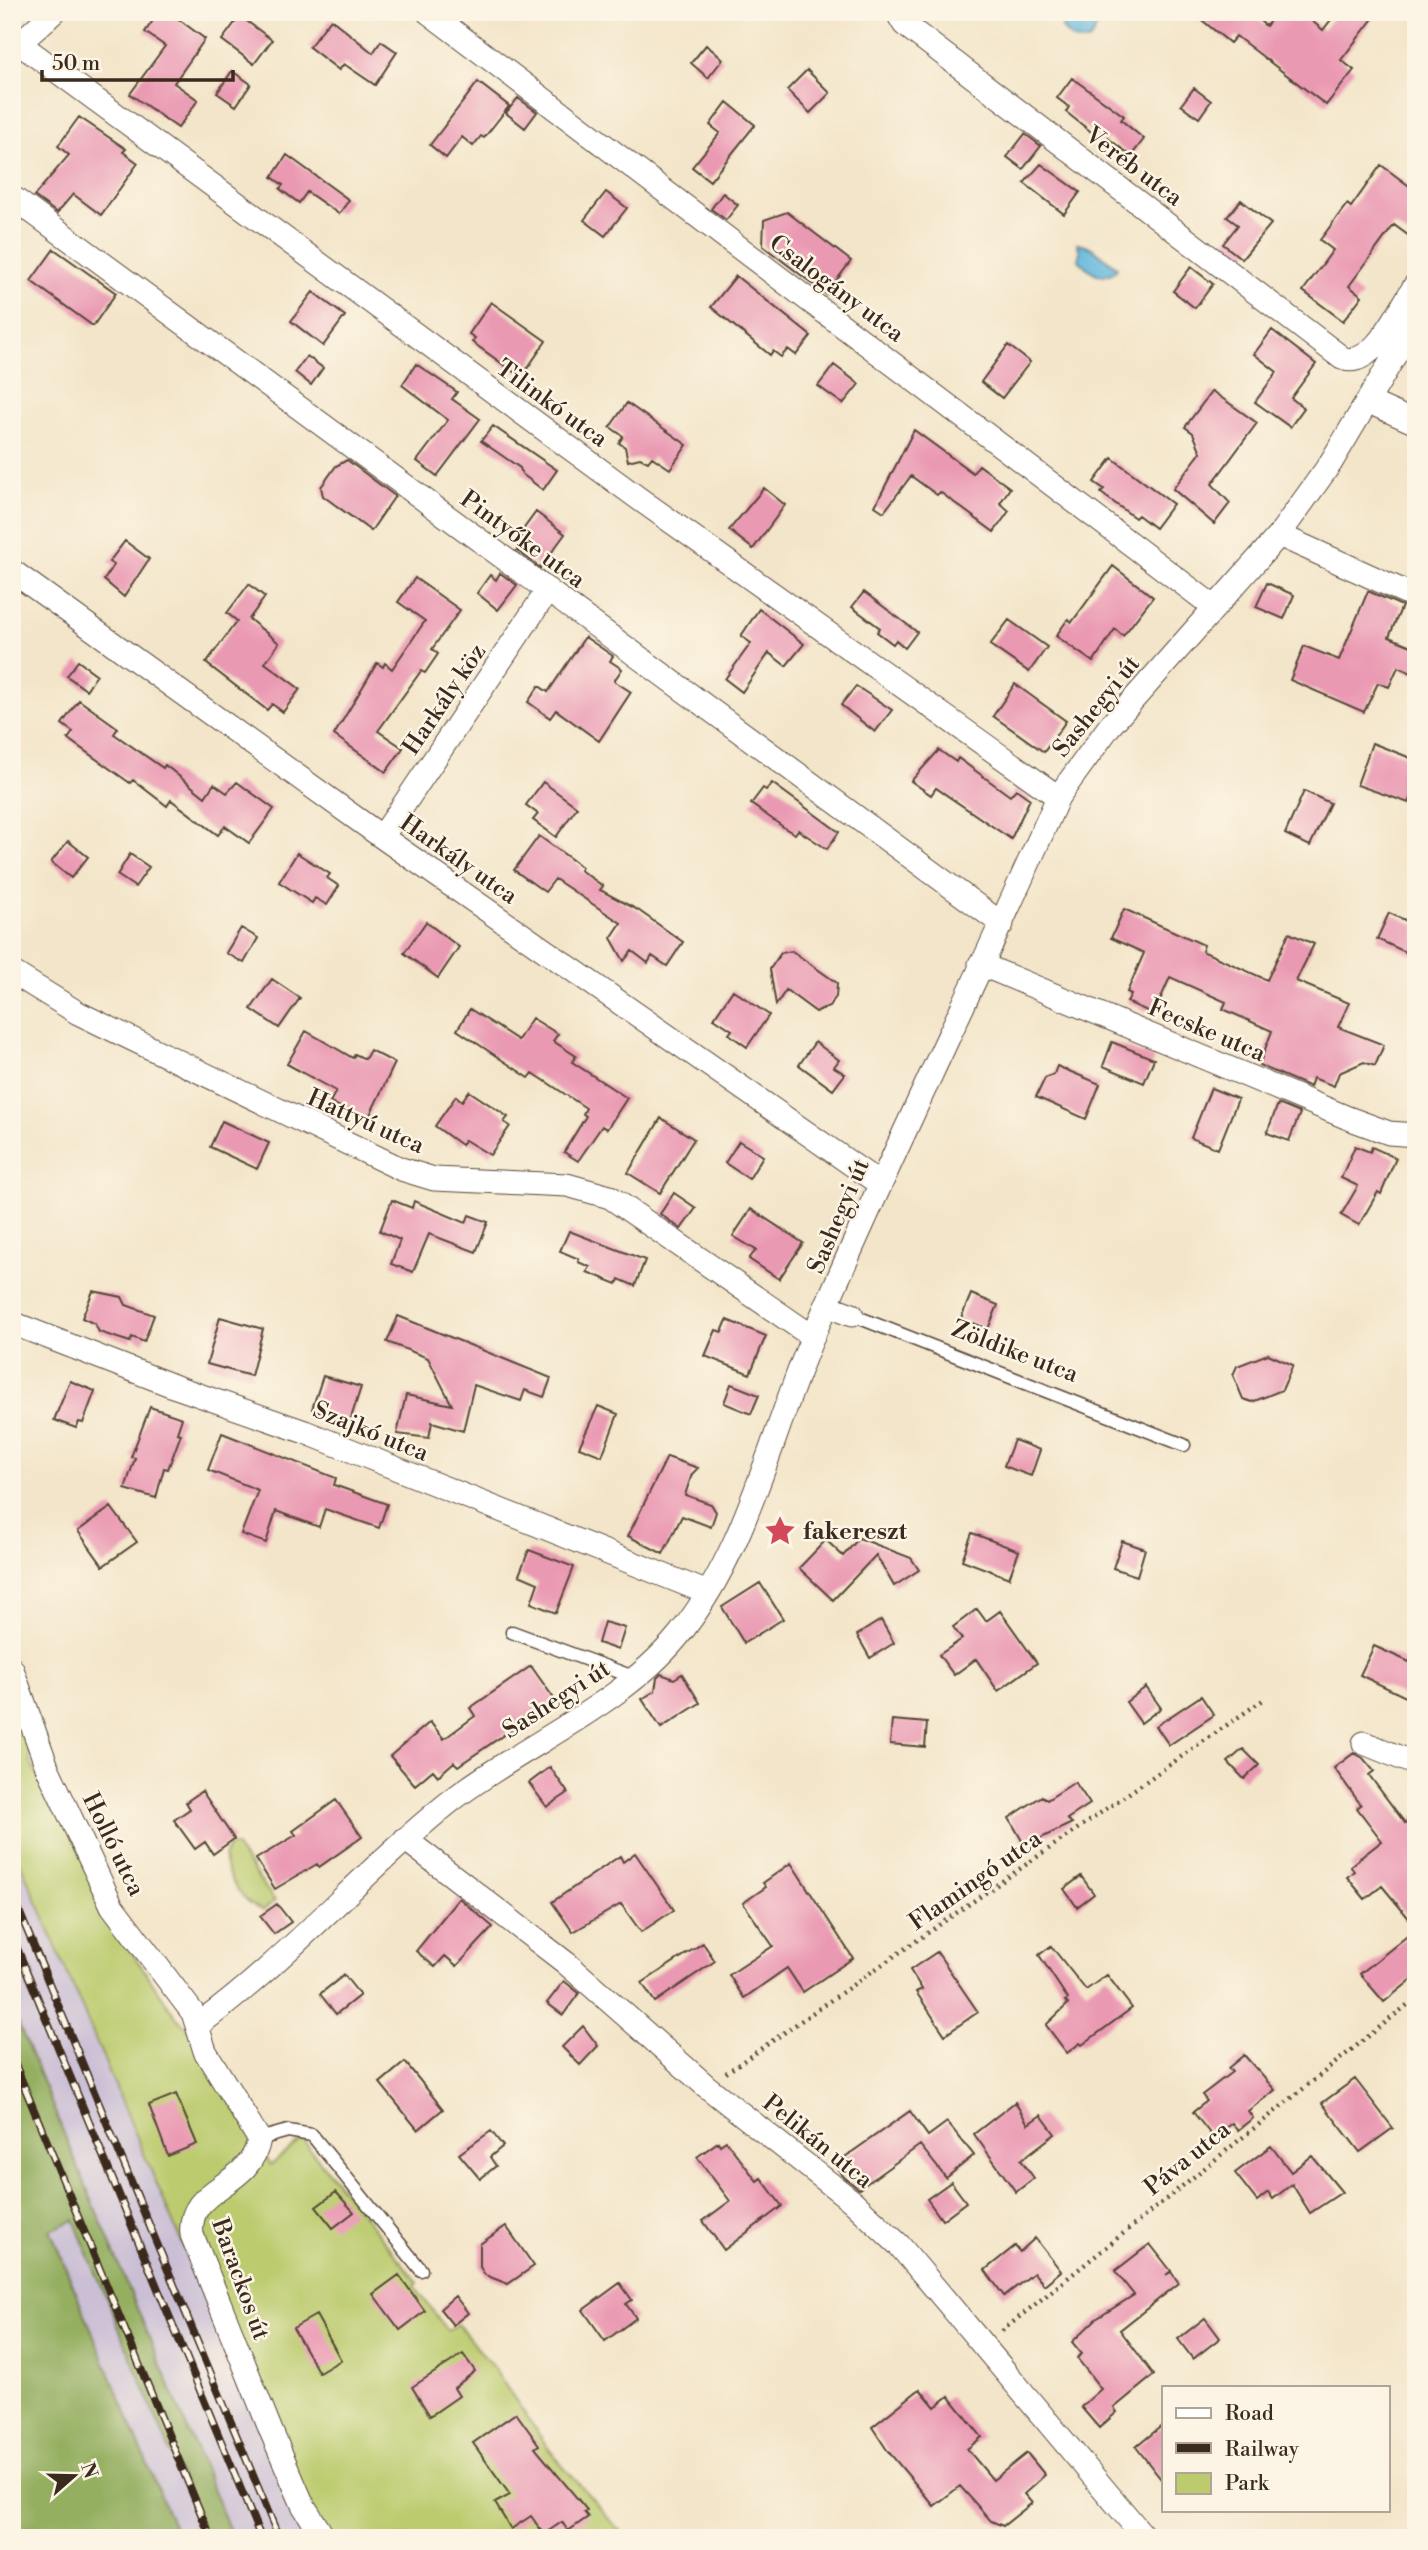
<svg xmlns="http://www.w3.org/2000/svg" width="1428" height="2550" viewBox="0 0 1428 2550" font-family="'Libre Bodoni',serif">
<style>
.industrial{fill:#cbbfd5}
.green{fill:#bbcb6d;stroke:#7b7a46;stroke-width:2}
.forest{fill:#94af60;stroke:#686c3f;stroke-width:2}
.water{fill:#62b7de;stroke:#4e707e;stroke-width:2}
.building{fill:#ea99b2}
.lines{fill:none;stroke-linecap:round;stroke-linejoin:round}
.lane-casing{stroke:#574638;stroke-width:15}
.street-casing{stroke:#574638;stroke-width:25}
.path{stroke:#574638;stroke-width:4.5;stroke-dasharray:2 5;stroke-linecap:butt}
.lane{stroke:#fff;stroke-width:12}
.street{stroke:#fff;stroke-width:23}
.rail-casing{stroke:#3b2a1e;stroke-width:8}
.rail{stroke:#fcf5e5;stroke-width:5;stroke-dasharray:16;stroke-linecap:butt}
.labels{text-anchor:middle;stroke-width:5;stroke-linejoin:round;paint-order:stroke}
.street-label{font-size:24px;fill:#3b2a1e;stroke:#fcf5e5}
.poi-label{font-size:24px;font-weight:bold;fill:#3b2a1e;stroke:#fcf5e5;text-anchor:start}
</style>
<rect width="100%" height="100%" fill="#fcf5e5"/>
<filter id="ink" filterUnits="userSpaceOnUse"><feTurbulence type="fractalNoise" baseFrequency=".0143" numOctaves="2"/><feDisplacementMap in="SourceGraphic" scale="14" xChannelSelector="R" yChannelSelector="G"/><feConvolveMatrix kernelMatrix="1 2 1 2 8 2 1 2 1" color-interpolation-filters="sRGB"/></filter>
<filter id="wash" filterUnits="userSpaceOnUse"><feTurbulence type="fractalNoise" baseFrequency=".00686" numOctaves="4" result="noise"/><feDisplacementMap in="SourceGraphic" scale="28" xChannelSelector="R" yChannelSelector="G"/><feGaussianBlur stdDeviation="1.57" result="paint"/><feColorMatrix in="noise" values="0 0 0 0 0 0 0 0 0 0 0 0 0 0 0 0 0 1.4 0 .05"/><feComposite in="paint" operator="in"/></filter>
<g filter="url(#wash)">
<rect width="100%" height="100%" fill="#f3e5c9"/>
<!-- industrial -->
<path class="industrial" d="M12,1843l157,369 138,326h-74l-221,-529z
M74,2220l132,318h-28l-129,-309z"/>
<!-- green -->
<path class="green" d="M12,1680l14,41 4,41 63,109 7,35 77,112 17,17 22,43 55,87 31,-26 116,144 -3,4 33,44 10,-7 34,42 59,86 75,86h-319l-295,-695z
M229,1846h6l40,55 -12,9c-21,-7 -37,-33 -39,-54z"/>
<!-- forest -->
<path class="forest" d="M12,2009l221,529h-27l-132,-318 -24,10 128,308h-166z"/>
<!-- water -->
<path class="water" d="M1064,12l28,1 6,12 -8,15c-13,5 -21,-2 -28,-12z
M1077,243c18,2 26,16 40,24l-1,3c-14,12 -27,1 -38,-11l2,-7z"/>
<g id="blocks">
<!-- building -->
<path class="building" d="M159,12h10l36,27 -31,44 24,17 -20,28 -48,-34 35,-48 -20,-14z
M1192,12h57l17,14 11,-14h24l22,18 14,-18h41l-37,48 13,10 -28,35 -90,-69 -6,7z
M240,16l32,24 -18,24 -32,-24z
M331,19l42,34 8,-12 16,11 -22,33 -31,-21 -5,6 -30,-23z
M706,45l17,14 -15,19 -17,-15z
M807,70l23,23 -20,20 -23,-23z
M232,71l19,13 -15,22 -19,-13z
M1072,78l52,38 -3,4 23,19 -13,17 -23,-18 -4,4 -38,-30 3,-5 -12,-9z
M478,82l31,24 -25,32 -3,-2 -8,10 -11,-9 -16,21 -16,-13z
M1194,88l17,13 -12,17 -18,-13z
M518,98l19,14 -12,16 -19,-15z
M727,102l28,23 -45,56 -18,-14 28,-34 -10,-8z
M79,117l47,32 -3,3 15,11 -37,52 -28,-21 -16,19 -23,-17 35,-41 -11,-9z
M1025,134l16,12 -18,23 -16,-12z
M287,155l62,45 -10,14 -32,-22 -8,11 -19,-14 3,-4 -11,-8z
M1041,164l39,28 -16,22 -40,-31z
M1381,165l35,26v50l-22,-16 -45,61 13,10 -19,25 -40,-30 30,-41 -13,-10 27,-36 4,3z
M606,192l21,16 -22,28 -21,-16z
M723,193l15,12 -12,15 -15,-11z
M1241,200l30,24 -29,35 -19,-15 15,-19 -11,-8z
M787,212l64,49 -25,33 -63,-48 1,-26z
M54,249l62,44 -23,33 -62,-45z
M1191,267l22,17 -18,24 -22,-17z
M736,276l75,60 -15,19 -8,-6 -7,8 -8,-6 -3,4 -59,-48z
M313,292l32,24 -22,30 -32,-25z
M491,302l55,39 -22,32 -7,-5 -3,4 -42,-30 3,-4 -6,-4z
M1272,330l44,34 -25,34 13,10 -14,19 -35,-25 22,-30 -23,-18z
M1008,345l22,17 -28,36 -21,-16z
M307,356l16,12 -12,17 -16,-13z
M416,364l41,28 -5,7 28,20 -43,57 -20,-15 31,-41 -46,-35z
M834,365l25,19 -16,20 -25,-18z
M1212,391l45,32 -45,61 18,19 -16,21 -41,-35 28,-37 -8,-19 -8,-6z
M627,403l60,42 -17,24 -18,-12 -4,5 -8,-4 -12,3 -3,-14 -6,-4 4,-7 -13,-9z
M493,426l64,44 -14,20 -21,-16 -2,-6 -39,-27z
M914,430l59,43 6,-8 31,23 -10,15 9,8 -15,21 -54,-40 -3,3 -26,-19 -27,36 -9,-6z
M1112,458l61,46 -18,24 -17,-13 -3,3 -34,-25 3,-4 -10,-7z
M347,460l48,36 -24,35 -48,-35 -2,-9 15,-21z
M764,488l21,17 -32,44 -24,-19z
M536,512l29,22 -25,34 -23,-18 8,-11 -6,-4z
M125,541l24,18 -25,38 -20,-17 10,-15 -5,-3z
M1113,566l40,31 -30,39 -8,-7 -22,33 -37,-26 12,-17 4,3z
M500,573l17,12 -19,25 -21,-17 13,-18 6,5z
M415,578l45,32 -28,39 6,5 -13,19 -4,-2 -43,60 25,17 -17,24 -52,-37 43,-72 6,4 2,-4 7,6 33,-48 -27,-19z
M1267,583l27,12 -10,24 -28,-12z
M249,584l16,13 -16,22 30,24 -14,20 35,26 -17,23 -11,-8 -5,6 -61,-47 31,-42 -10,-8z
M1368,591l34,15 -13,31 27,11v27l-18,-8 -9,20 -11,-4 -14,29 -74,-32 14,-34 35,14z
M864,592l53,40 -12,16 -9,-8 -3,4 -16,-12 3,-4 -28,-21z
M759,609l45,35 -18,22 -17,-13 -27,39 -17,-13 26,-36 -10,-7z
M1009,620l38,27 -18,25 -39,-27z
M585,637l28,19 -3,5 12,8 -8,12 17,11 -32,49 -43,-31 -6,8 -22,-16 11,-16 9,6z
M78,661l19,14 -11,15 -19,-14z
M1015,684l51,37 -22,31 -51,-36z
M856,686l36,24 -17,22 -34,-27z
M79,700l39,28 -4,6 49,34 2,-3 40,32 9,-13 13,9 10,-11 37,27 -25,34 -24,-17 -7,9 -47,-35 -4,6 -34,-26 -3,3 -62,-44 5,-7 -11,-8z
M1372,743l44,17v28l-7,15 -52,-18z
M939,750l17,12 2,-4 52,38 6,-7 14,10 -19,40 -75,-51 -5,7 -20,-14z
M543,782l34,25 -21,30 -23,-17 5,-6 -12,-9z
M772,783l67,49 -12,17 -29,-19 -3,4 -9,-5 -35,-25 12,-16 3,2z
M1304,791l26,12 -20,43 -25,-12z
M539,836l43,31 -2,3 23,16 -3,4 38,20 45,32 -16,24 -15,-10 -4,7 -16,-12 -8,10 -13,-23 10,-15 -66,-44 -10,13 -31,-22z
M68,841l20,16 -17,21 -20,-16z
M297,853l33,21 -3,4 12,8 -12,19 -12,-7 -3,5 -33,-21z
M130,854l19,13 -14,20 -18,-12z
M1124,909l80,36 -2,6 65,29 22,-47 25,11 -18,37 53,22 -11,24 46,18 -9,21 -11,-4 -25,11 -5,13 -21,-8 -3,9 -51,-22 13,-34 -49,-22 3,-7 -56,-25 -16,37 -27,-12 4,-8 -4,-2 17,-39 -33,-15z
M1389,913l27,12v32l-39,-18z
M426,922l33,25 -21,31 -34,-25z
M241,928l17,10 -14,25 -18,-10z
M792,951l45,32 -1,14 -7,9 -13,6 -30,-22 -10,15 -6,-36 11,-16z
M272,979l28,19 -21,30 -28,-19z
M733,990l36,25 -22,32 -18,-13 3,-4 -18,-12z
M470,1009l48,31 14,-22 26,16 -5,7 23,15 -4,6 55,36 -20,31 -5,-3 -24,35 -14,-9 22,-36 -3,-2 3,-6 -53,-35 -4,5 -72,-48z
M306,1031l47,27 2,-4 10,5 5,-9 25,13 -28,58 -37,-19 6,-11 -49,-27z
M815,1042l24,18 -5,7 11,7 -12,16 -34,-25z
M1112,1042l42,17 -10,24 -41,-17z
M1057,1066l43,18 -14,35 -50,-22 9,-19 9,-4z
M1211,1088l27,11 -20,50 -27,-11z
M469,1091l39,26 -4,5 6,4 -20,29 -25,-15 -4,5 -26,-19 21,-30 6,5z
M1278,1104l22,9 -11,28 -22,-8z
M661,1118l33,21 -34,54 -32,-20z
M222,1121l47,22 -12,26 -47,-22z
M739,1141l24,15 -14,23 -24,-16z
M1355,1146l15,6 2,-5 24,11 -15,36 -3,-2 -19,33 -18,-10 17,-29 -17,-8z
M674,1193l22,15 -15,21 -21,-15z
M392,1200l20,8 2,-7 52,22 3,-8 19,7 -12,30 -47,-18 -16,38 -22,-8 9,-24 -20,-9z
M751,1209l52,34 -24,36 -30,-20 7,-9 -23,-14z
M569,1231l76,29 -10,26 -16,-7 -2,5 -30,-12 3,-5 -12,-5 1,-3 -19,-8z
M93,1291l29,6 4,8 28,10 -10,27 -12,-5 -2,5 -31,-10 -4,-8 -13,-6z
M971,1294l27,11 -10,24 -27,-11z
M398,1316l153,62 -7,19 -19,-7 -4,11 -47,-16 -11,46 -31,-9 -3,16 -32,-4 9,-39 46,10 -24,-47 -41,-16z
M220,1317l43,12 -12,47 -44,-12z
M727,1320l39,16 -16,38 -45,-18 11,-26 6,2z
M1268,1354l25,11 -11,25 -30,12 -9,-3 -10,-24 4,-9z
M323,1376l38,11 -11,34 -38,-12z
M70,1381l25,10 -12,32 -4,-1 -3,6 -22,-8z
M731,1384l28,11 -8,19 -27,-11z
M598,1406l20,8 -16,42 -23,-9z
M150,1407l32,11 -5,15 4,1 -13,35 -4,-1 -8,30 -31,-9 10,-31 -4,-1z
M222,1433l114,45 -2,7 53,19 -8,24 -54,-19 -6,18 -43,-16 -10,32 -25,-9 17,-44 -50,-20z
M1014,1440l26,10 -9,26 -27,-10z
M667,1457l31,11 -6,6 -7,21 26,9 5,8 -5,15 -29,-11 -19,38 -35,-18z
M111,1507l26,35 -34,24 -25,-35z
M972,1533l47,18 -10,27 -47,-18z
M859,1538l52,20 8,12 -25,16 -18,-31 -43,45 -34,-32 27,-28 17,16z
M1122,1541l23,8 -8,27 -24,-8z
M529,1550l45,17 -18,46 -25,-10 7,-20 -19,-8z
M760,1583l23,36 -39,24 -22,-36z
M977,1609l9,12 14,-10 37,52 -39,28 -22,-32 -22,16 -15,-20 23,-16 -9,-12z
M881,1620l13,23 -24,15 -13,-23z
M604,1622l21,6 -7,22 -20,-7z
M1374,1646l42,19v37l-56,-27z
M531,1666l24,34 -97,66 -4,-4 -16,14 -5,-6 -18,15 -25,-29 40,-34 14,17 31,-23 -5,-8z
M661,1674l13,5 8,-5 18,29 -39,25 -19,-29 13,-8 2,-13z
M1146,1687l15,21 -20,15 -15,-21z
M1201,1696l13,19 -45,30 -13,-19z
M892,1720l35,3 -2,24 -35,-3z
M1243,1749l16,16 -15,14 -16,-17z
M1354,1753l9,5 11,13 -5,4 36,48 11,-8v112l-34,-41 -17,13 -18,-22 7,-6 -4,-5 32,-25 -25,-33 4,-3 -27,-37z
M550,1767l18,26 -21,14 -18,-24z
M1075,1782l15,22 -23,15 5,4 -47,23 -16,-28 33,-22 5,4z
M202,1791l32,48 -21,15 -8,-12 -10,7 -21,-29 16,-11 -4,-7z
M336,1800l26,37 -43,30 -2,-3 -42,25 -19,-30 40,-24 -3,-4z
M635,1853l39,57 -33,22 -20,-28 -48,28 -21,-30 68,-46 3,6z
M791,1863l62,95 -50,34 -16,-24 -43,30 -15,-23 44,-29 -30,-43 23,-16 -3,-4z
M1081,1876l13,18 -17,13 -13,-18z
M459,1898l34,29 -36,39 -12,-10 -10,11 -19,-16z
M277,1904l14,18 -17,12 -14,-18z
M1416,1929v47l-32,26 -24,-28z
M703,1943l12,18 -60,41 -13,-19z
M1051,1946l35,44 21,-15 25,33 -50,37 -2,-2 -13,10 -21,-28 22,-21 -3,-3 3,-2 -29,-44z
M937,1952l41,60 -33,23 -29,-43 6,-3 -12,-19z
M344,1975l16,20 -24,19 -16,-20z
M564,1981l15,12 -16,22 -16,-12z
M583,2026l15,20 -18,19 -18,-18z
M1244,2055l31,35 -27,21 5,7 -15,12 -6,-7 -19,14 -20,-25 14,-11 -5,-6 30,-23 -4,-4z
M405,2062l38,47 -25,21 -38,-47z
M1355,2079l38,49 -33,24 -38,-49z
M176,2094l21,50 -29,12 -19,-51z
M1015,2102l13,22 13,-9 14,19 -34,26 13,18 -18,14 -42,-58z
M910,2111l18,25 19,-14 27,33 -28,23 -26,-33 -61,44 -15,-12 -9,-13z
M491,2131l12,15 -13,11 6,9 -16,13 -21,-25z
M726,2141l31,40 4,-3 21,28 -58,44 -21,-29 27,-20 -33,-44 21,-15 2,3z
M1271,2146l20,26 21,-16 30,36 -32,21 -18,-29 -19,15 -5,-7 -11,9 -22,-28z
M951,2182l15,20 -24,18 -15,-21z
M336,2192l18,20 -21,16 -17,-21z
M506,2226l28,40 -26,18 -23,-9 -5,-8v-23z
M1035,2238l26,33 -17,14 -10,-12 -30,23 -19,-26 30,-24 5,6z
M1150,2244l21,27 -5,4 5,-3 8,11 -59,47 34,45 -40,33 3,4 -18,16 -18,-21 20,-18 -24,-31 5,-4 -10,-12 24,-23 38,-24 -19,-24z
M399,2275l26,36 -25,19 -27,-36z
M620,2283l12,17 -6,4 10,14 -31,23 -22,-31z
M455,2296l13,17 -15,12 -13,-16z
M316,2315l25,45 -22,13 -26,-45z
M1205,2318l15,20 -27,21 -15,-20z
M463,2354l12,17 -21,17 5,8 -29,20 -18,-29z
M920,2389l15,18 14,-11 33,41 -15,12 26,31 34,-27 18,22 -21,19 8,9 -29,23 -12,-5 -31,-35 -26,20 -47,-56 -15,-23z
M516,2413l23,32 -4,3 52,62 -3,2 4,5 -20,14 -6,-9 -18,12 -13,-18 -20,13 -16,-26 15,-8 -37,-52z
M1164,2424v59l-28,-36z"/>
</g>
</g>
<g filter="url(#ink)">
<use href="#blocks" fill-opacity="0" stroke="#574638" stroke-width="2"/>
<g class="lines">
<defs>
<path id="lane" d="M852,1315l332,130
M512,1632l124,46
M259,2139l29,-8 24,4 109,135"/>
<path id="street" d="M428,12l786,595
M897,12l7,12 438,334c31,13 59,-52 74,-74
M20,44l618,454 420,299
M12,50l42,-38
M12,197l990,727
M1369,402l47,21
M1279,535l137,62
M12,571l370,266 498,347
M382,837l166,-247
M980,964l368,154 41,15 27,2
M12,972l66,41 323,156 33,10 133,6 43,12 203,140
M828,1306l24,9
M12,1323l164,64 129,45 403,161
M12,1669l35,98 65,139 81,107 12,38 54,88c-8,50 -73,46 -67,96l79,196 32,74 21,33
M1364,1743l52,21
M405,1839l161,124 140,123 146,115 47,44 246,293
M198,2025c90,-65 162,-151 249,-221 72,-57 174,-98 231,-168 68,-83 92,-198 133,-295 78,-183 167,-362 247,-544l51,-70 170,-192 51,-71 86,-144"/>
</defs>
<!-- lane casing -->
<use href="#lane" class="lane-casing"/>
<!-- street casing -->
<use href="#street" class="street-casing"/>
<!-- path -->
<path class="path" d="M726,2073l537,-373
M1002,2331l414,-333"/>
<!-- lane -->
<use href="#lane" class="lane"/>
<!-- street -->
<use href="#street" class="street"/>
<defs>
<path id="rail" d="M12,1894l267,644
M12,1936l249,602
M12,2057l199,481"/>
</defs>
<!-- rail casing -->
<use href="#rail" class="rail-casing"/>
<!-- rail -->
<use href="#rail" class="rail"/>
</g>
</g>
<!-- icons -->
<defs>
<symbol id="sight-bare" viewBox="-9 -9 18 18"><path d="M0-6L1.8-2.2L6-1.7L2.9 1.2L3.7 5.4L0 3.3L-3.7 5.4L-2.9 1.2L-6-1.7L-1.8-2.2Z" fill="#d1495b" stroke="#fcf5e5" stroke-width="2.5" paint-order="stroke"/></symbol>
</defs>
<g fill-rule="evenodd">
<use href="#sight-bare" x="758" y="1509" width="44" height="44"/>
</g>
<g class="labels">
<!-- street labels -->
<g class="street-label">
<text transform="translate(1134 166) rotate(37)" y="8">Veréb utca</text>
<text transform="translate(837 288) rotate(37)" y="8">Csalogány utca</text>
<text transform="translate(552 403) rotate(36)" y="8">Tilinkó utca</text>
<text transform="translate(523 539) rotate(36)" y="8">Pintyőke utca</text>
<text transform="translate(444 699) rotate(-56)" y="8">Harkály köz</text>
<text transform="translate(1096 706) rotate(-51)" y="8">Sashegyi út</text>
<text transform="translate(459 859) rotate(35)" y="8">Harkály utca</text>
<text transform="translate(1207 1030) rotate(23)" y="8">Fecske utca</text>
<text transform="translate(366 1121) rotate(24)" y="8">Hattyú utca</text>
<text transform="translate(838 1216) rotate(-67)" y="8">Sashegyi út</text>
<text transform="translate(1015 1351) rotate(21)" y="8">Zöldike utca</text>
<text transform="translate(371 1431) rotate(22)" y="8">Szajkó utca</text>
<text transform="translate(556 1699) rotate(-33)" y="8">Sashegyi út</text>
<text transform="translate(114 1844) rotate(64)" y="8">Holló utca</text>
<text transform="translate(975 1880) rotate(-35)" y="8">Flamingó utca</text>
<text transform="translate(818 2141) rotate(39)" y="8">Pelikán utca</text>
<text transform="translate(1187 2158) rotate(-39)" y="8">Páva utca</text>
<text transform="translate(241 2279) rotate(70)" y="8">Barackos út</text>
</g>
<!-- poi labels -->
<g class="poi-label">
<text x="803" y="1539">fakereszt</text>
</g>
</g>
<!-- margin -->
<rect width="1428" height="2550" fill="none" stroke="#fcf5e5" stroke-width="42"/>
<!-- legend -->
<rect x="1162" y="2386" width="228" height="126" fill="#fcf5e5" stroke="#afa495" stroke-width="2"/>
<rect x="1176" y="2408" width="35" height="10" fill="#ffffff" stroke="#afa495" stroke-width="2"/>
<text x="1225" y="2420" font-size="21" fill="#3b2a1e">Road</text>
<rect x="1176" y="2443" width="35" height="10" fill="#3b2a1e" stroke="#afa495" stroke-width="2"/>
<text x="1225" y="2456" font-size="21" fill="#3b2a1e">Railway</text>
<rect x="1176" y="2473" width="35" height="21" fill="#bbcb6d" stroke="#afa495" stroke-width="2"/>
<text x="1225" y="2490" font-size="21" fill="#3b2a1e">Park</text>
<!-- north arrow -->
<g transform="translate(74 2476) rotate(70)" stroke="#fcf5e5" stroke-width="5" paint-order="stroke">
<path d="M0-5L12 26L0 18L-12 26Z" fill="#3b2a1e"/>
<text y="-10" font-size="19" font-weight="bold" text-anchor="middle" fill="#3b2a1e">N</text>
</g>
<!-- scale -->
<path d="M42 70v10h191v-10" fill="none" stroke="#3b2a1e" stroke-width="3.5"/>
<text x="52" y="70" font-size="21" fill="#3b2a1e" stroke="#fcf5e5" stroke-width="5" paint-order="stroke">50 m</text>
</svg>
